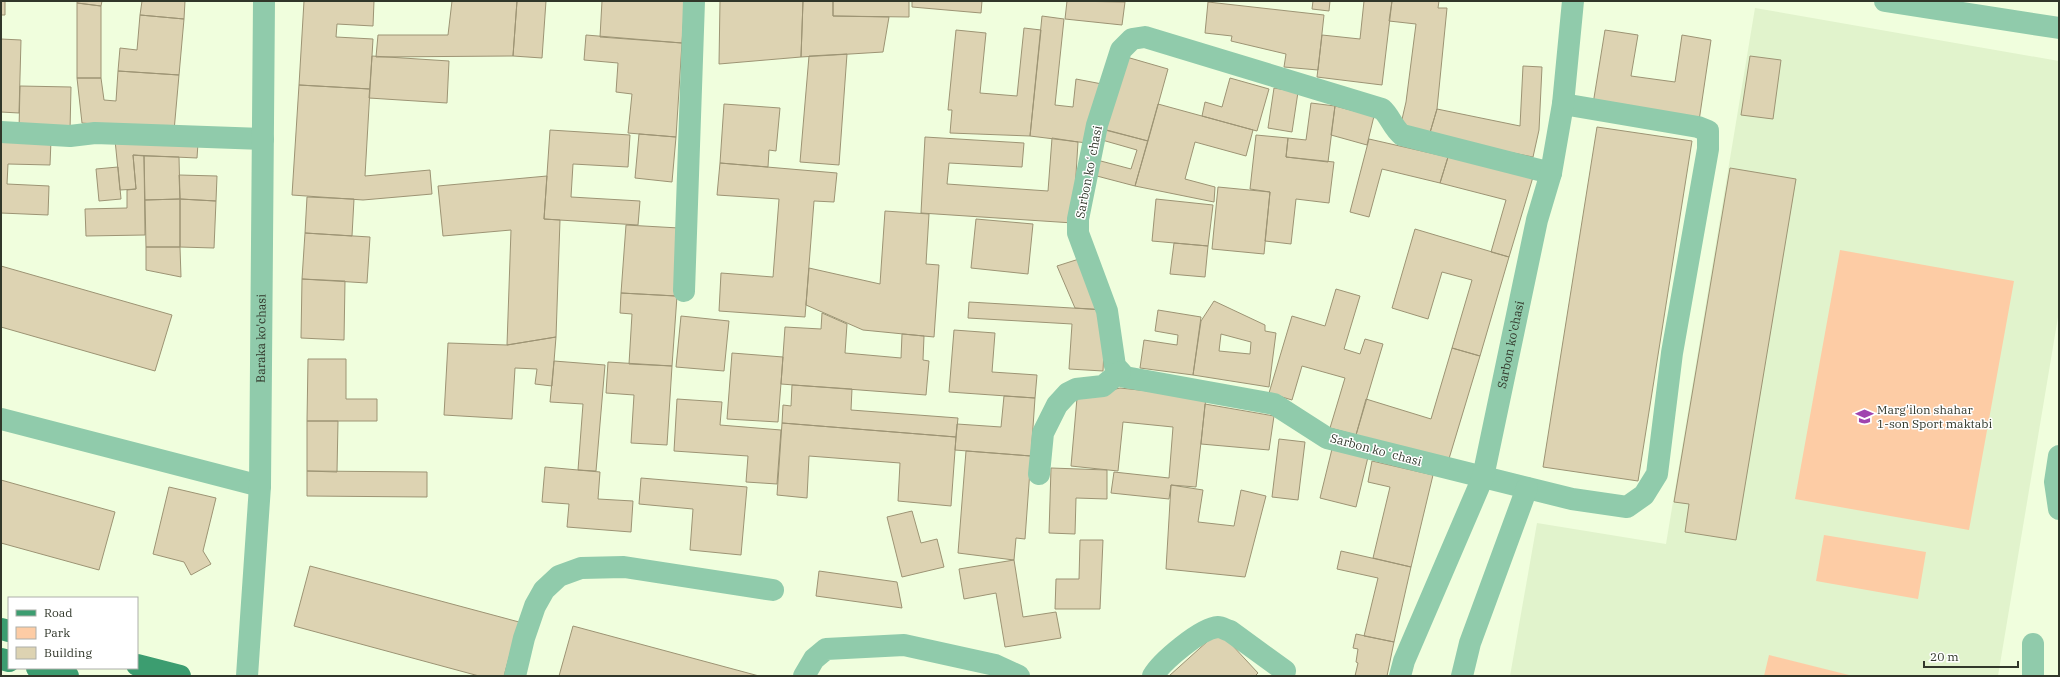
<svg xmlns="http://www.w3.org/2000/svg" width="2060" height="677" viewBox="0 0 2060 677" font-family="'IBM Plex Serif',serif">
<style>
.built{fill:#e1f3cc}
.green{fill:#fdcca5}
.building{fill:#ddd3b2;stroke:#9d9474;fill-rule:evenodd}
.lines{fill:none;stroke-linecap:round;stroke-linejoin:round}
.minor{stroke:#90cbab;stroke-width:22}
.major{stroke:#3c9d70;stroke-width:22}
.labels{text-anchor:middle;stroke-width:3;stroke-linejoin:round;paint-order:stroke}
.street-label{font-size:12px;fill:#31372a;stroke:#fff}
.poi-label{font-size:12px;fill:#31372a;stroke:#fff;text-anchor:start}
</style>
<rect width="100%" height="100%" fill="#f0fedd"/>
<!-- built -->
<path class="built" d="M1755,8l304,53v250l-61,365h-488l27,-153 129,21z"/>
<!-- green -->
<path class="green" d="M1840,250l174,31 -45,249 -174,-31z
M1824,535l102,17 -8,47 -102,-18z
M1769,655l84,21h-89z"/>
<!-- building -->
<path class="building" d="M1,1h4v14h-4z
M77,1h25l-1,5 -24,-3z
M142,1h43l-1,18 -44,-4z
M304,1h70l-1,25 -36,-2 -1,13 37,2 -3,50 -71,-4z
M452,1h65l-4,55 -137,1 2,-22h70z
M517,1h29l-4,57 -29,-2z
M602,1h83l-3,42 -82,-6z
M720,1h83l-2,56 -82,7z
M803,1h30v15l56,1 -6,35 -82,5z
M833,1h76v16l-76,-1z
M912,1h70l-1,12 -69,-6z
M1067,1l58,1 -3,23 -57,-6z
M1313,1h17l-1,10 -17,-2z
M1364,1h28l-10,84 -65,-8 5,-42 38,4z
M1392,1h47l-1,7h9l-10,101 -8,27 -29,-8 6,-26 10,-78 -27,-3z
M1208,2l116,13 -6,55 -34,-3 2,-13 -55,-13 1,-5 -27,-3z
M77,3l24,3v72h-24z
M140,15l44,4 -5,56 -61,-4 2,-23 17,2z
M1042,16l22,3 -9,86 18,2 3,-28 26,5 -15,59 -57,-7z
M1024,28l17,2 -11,106 -80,-3 2,-23h-4l8,-80 30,3 -6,60 37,3z
M1605,30l33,5 -7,41 44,6 7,-47 29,5 -12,81 -106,-17z
M586,35l96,8 -6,94 -48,-4 4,-39 -16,-2 2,-29 -34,-3z
M1,39l20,1 -2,73 -18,-1z
M847,54l-8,111 -39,-3 9,-106z
M372,56l77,5 -2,42 -78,-5z
M1123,56l45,13 -20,72 -45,-12z
M1750,56l31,4 -8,59 -32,-4z
M1523,66l19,1 -3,63 -6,27 -104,-21 8,-27 83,17z
M118,71l61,4 -5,56 -92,-8 -5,-45h24l3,22 12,1z
M1230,78l39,11 -12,42 -55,-15 3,-14 17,5z
M299,85l71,4 -5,87 65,-6 2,24 -69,6 -71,-5z
M20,86l51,1 -1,44 -51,-1z
M1274,88l24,4 -6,40 -24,-4z
M1311,103l24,3 -7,56 -42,-5 2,-19 18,2z
M724,104l56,4 -4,43 -7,-1 -1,17 -48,-4z
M1158,104l95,26 -7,26 -51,-14 -10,37 30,8 -1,15 -79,-16z
M1335,106l39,10 -7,29 -36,-10z
M1597,127l95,14 -54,340 -95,-14z
M550,130l80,5 -2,32 -55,-3 -2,33 69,4 -2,24 -94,-6z
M1105,130l43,11 -13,45 -42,-11 4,-15 34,9 6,-19 -35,-10z
M639,134l37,3 -4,45 -37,-4z
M1256,135l32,3 -2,19 48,5 -5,41 -33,-4 -5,45 -26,-3 5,-49 -20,-3z
M925,137l99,6 -2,24 -73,-4 -2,21 101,7 4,-53 26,4 -5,81 -152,-10z
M1,138l50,2 -1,25 -42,-1 -1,20 42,2 -1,29 -47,-2z
M1369,139l79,18 -8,26 -58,-14 -13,48 -19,-5z
M115,140l83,3 -1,15 -64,-3 3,34 -16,1z
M133,155l11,1 1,79 -59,1 -1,-27 42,-1v-18l9,-1z
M144,156l35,1 1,42 -35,1z
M1448,157l85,20 -24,80 -18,-5 15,-52 -66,-17z
M720,163l117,10 -3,29 -20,-1 -9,116 -86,-6 2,-38 52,4 6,-78 -62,-4z
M118,167l3,32 -22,2 -3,-32z
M1730,168l66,11 -60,361 -51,-8 4,-28 -15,-2z
M179,175l38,1 -1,25 -36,-2z
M547,176l-3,43 16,1 -4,117 -49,8 4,-115 -68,6 -5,-50z
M1218,187l52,5 -6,62 -52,-5z
M307,197l47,2 -2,37 -47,-3z
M180,199l36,2 -2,47 -34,-1z
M180,199v48h-34l-1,-47z
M1156,199l57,6 -5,41 -56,-5z
M885,211l44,3 -3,50 13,1 -5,72 -71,-7 -57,-25 3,-37 71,16z
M976,219l57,5 -5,50 -57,-6z
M626,225l53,3 -4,68 -54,-3z
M1415,229l94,28 -29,99 -28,-8 20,-68 -30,-8 -14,47 -36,-11z
M305,233l65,4 -3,46 -65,-4z
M1174,243l34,3 -3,31 -35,-3z
M146,247h34l1,30 -35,-7z
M1079,259l27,51 -31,-2 -18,-42z
M1,266l171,49 -17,56 -154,-44z
M302,279l43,2 -1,59 -43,-2z
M1336,289l24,7 -16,53 16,5 5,-15 18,5 -27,91 -26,-7 15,-50 -43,-12 -10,34 -23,-7 23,-77 33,10z
M621,293l56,3 -5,70 -43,-2 3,-50 -12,-1z
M1214,301l51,24v6l11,2 -7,54 -76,-12 8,-54zM1221,334l30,8 -1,12 -31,-3z
M969,302l137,8 -3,61 -34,-2 3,-45 -104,-6z
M1158,310l43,7 -8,58 -53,-7 4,-28 33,5 1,-10 -23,-4z
M822,313l25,11 -2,29 56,5 1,-24 22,2 -1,24 6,1 -3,34 -145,-11 4,-57 36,2z
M681,316l48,5 -5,50 -48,-4z
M954,330l41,3 -3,39 45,3 -2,23 -86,-6z
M556,337l-4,49 -17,-2 2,-15 -22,-1 -3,51 -68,-4 4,-72 59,2z
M1452,348l28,8 -32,106 -92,-27 10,-36 65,20z
M732,353l51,4 -5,65 -51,-3z
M308,359h38v40h31v22h-70z
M554,361l51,4 -9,106 -18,-1 5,-66 -33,-2z
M608,362l64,4 -5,79 -36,-2 3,-48 -28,-2z
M792,385l60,4 -1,21 107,8 -2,19 -174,-14 1,-18 8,1z
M1120,388l86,9 -10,90 -25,-2 -2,14 -58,-6 3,-21 55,6 4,-51 -50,-5 -5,49 -47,-5 6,-68z
M1004,396l31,2 -4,58 -76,-6 2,-26 44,3z
M677,399l45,3 -2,23 61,5 -4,54 -31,-2 2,-26 -74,-5z
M1205,404l69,12 -5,34 -68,-6z
M307,421h31l-1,51 -30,-1z
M782,423l174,14 -5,69 -53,-5 2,-38 -91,-7 -2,42 -30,-3z
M1279,439l26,3 -7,58 -26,-3z
M1332,449l36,8 -12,50 -36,-9z
M966,451l65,5 -6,83 -9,-1 -2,22 -56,-7z
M1372,461l61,14 -22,92 -38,-9 17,-71 -22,-5z
M545,467l55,5 -2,27 35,2 -2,31 -64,-5 2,-23 -27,-2z
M1051,468l56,2v29l-31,-1 -1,36 -26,-1z
M307,471l120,1v25l-120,-1z
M641,478l106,9 -6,68 -51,-5 3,-41 -54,-5z
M1,480l114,32 -16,58 -98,-27z
M1171,485l32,5 -5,32 36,4 7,-36 25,6 -21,81 -79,-8z
M169,487l47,11 -13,53 8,13 -20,11 -7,-13 -31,-8z
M912,511l9,32 16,-4 7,28 -42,10 -15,-60z
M1080,540h23l-3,69h-45l1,-30h23z
M1341,551l70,16 -17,75 -30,-6 14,-58 -41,-9z
M1014,560l9,57 33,-5 5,26 -56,9 -9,-54 -32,6 -5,-30z
M310,566l209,56 -15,54h-25l-185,-50z
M819,571l78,11 5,26 -86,-12z
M573,626l186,50h-200z
M1219,631l39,42 -3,3h-86z
M1356,634l38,8 -7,34h-32l3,-13 -2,-1 2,-13 -5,-1z"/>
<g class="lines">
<!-- minor -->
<g class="minor">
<path d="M1885,1l174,27"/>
<path d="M1,132l69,4 25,-3 168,6"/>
<path d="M1551,173l-149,-38c-9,-7 -12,-19 -20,-26l-237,-72 -13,2 -11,11 -24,75 -19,94v14l29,78 8,55 10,11 149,27 53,34 245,61 55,8 17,-12 13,-21 15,-121 36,-204v-18l-10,-4 -135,-23"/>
<path d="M684,291l10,-290"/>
<path d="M1,419l259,67"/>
<path d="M2059,456l-4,26 4,27"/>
<path d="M1039,474l4,-41 14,-28 11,-12 8,-4 27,-3 17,-14"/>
<path d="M2033,644v32"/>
<path id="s1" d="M247,676l13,-190 4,-485"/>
<path d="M515,676l9,-38 11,-32 9,-16 15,-14 22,-8 43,-1 149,23"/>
<path d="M804,676l10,-17 12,-10 78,-4 91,20 24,11"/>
<path d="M1153,676c8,-14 48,-48 65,-49 4,0 8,3 12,4l55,40"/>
<path id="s2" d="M1400,676l4,-15 79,-184 54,-257 14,-47 12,-69 10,-103"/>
<path d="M1462,676l8,-33 57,-155"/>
</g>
<!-- major -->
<path class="major" d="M1,629l8,2
M1,659l8,2
M137,665l43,11
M37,668l31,8"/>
</g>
<!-- icons -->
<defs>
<symbol id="school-bare" viewBox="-9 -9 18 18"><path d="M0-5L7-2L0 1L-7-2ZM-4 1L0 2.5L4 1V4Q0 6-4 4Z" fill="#a044af" stroke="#fff" stroke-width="2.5" paint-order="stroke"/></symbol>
</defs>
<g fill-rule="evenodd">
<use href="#school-bare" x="1852" y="404" width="25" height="25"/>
</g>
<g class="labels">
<!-- street labels -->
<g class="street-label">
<text transform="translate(1089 172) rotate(-79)" y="4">Sarbon koʻchasi</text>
<text dy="4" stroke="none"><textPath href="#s1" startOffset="338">Baraka ko'chasi</textPath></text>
<text dy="4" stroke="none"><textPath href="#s2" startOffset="351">Sarbon ko'chasi</textPath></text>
<text transform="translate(1376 450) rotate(15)" y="4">Sarbon koʻchasi</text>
</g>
<!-- poi labels -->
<g class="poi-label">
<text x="1877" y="414">Marg'ilon shahar<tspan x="1877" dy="14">1-son Sport maktabi</tspan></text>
</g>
</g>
<!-- border -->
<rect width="2060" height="677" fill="none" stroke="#31372a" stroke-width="4"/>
<!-- legend -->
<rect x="8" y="597" width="130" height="72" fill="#ffffff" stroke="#adafaa"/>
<rect x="16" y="610" width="20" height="6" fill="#3c9d70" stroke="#adafaa"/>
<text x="44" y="617" font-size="12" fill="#31372a">Road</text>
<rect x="16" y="627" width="20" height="12" fill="#fdcca5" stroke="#adafaa"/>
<text x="44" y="637" font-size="12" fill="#31372a">Park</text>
<rect x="16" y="647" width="20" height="12" fill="#ddd3b2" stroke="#adafaa"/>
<text x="44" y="657" font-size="12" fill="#31372a">Building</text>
<!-- scale -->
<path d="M1924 661v6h94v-6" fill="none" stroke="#31372a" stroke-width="2"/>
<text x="1930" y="661" font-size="12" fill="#31372a" stroke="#ffffff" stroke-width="3" paint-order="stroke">20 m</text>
</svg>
